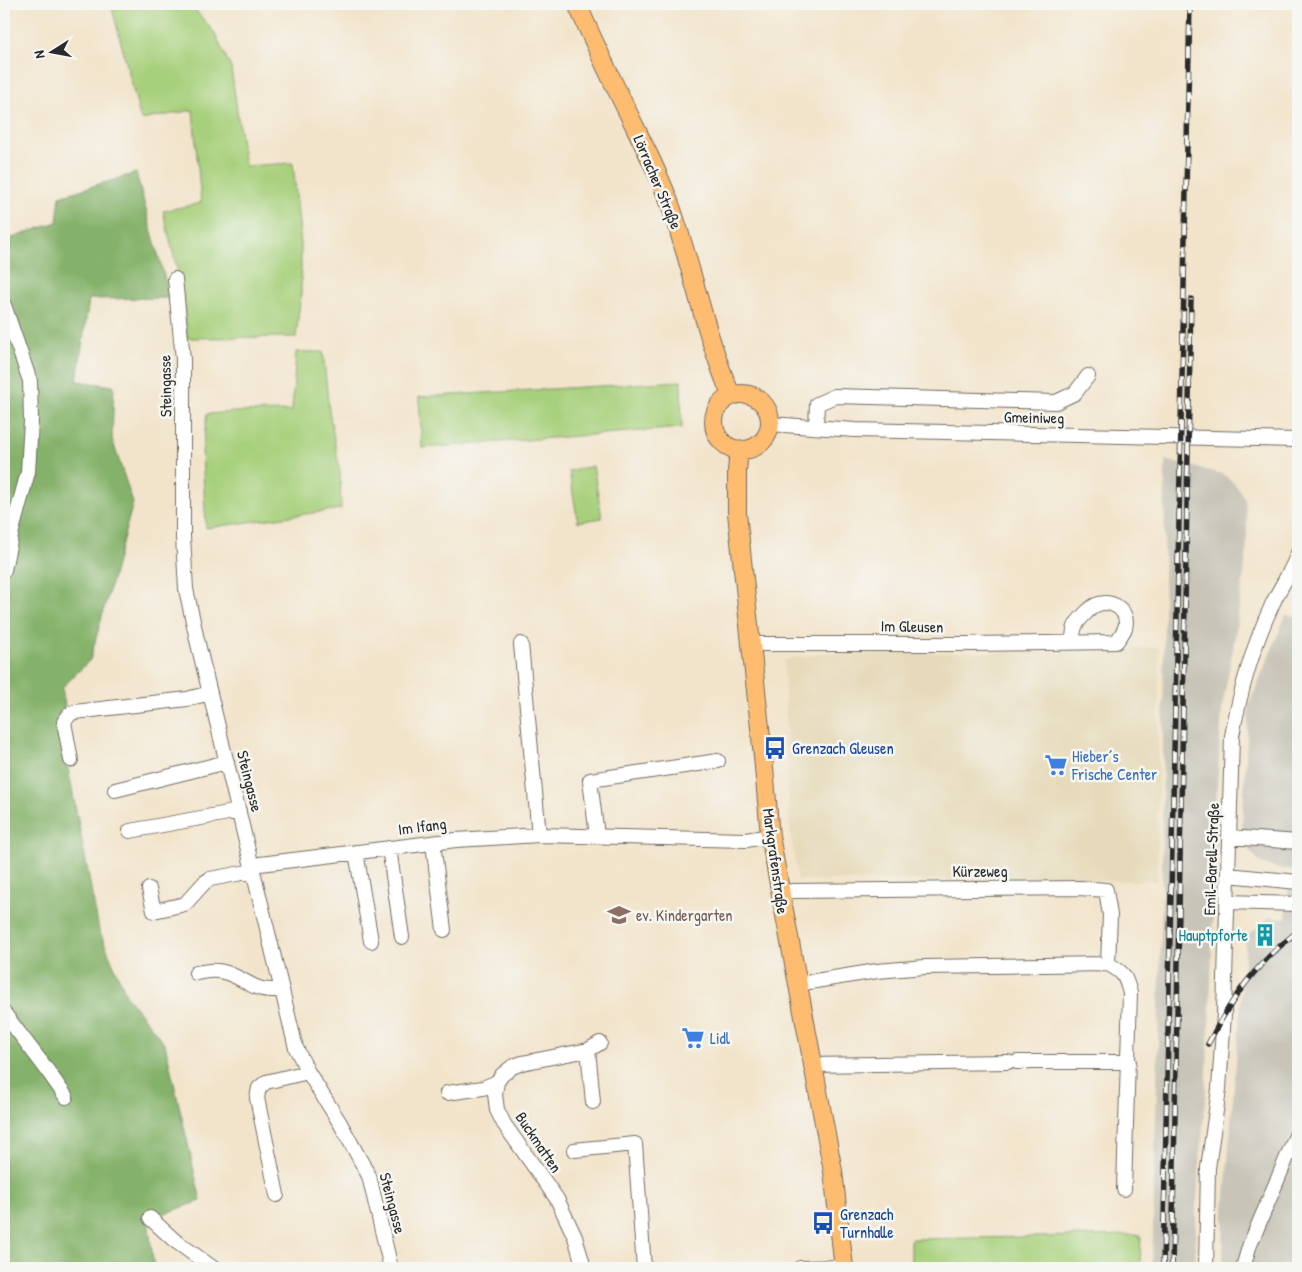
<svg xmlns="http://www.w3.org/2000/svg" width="1302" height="1272" viewBox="0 0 1302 1272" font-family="'Patrick Hand',sans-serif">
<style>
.built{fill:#e6daba}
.industrial{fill:#c8c4b8}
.green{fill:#a7d07b;stroke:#697e53}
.forest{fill:#85b26b;stroke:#586e4b}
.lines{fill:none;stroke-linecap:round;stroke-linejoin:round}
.minor-casing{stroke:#716c63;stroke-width:16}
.major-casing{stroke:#716c63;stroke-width:20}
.minor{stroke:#fff;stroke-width:14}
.major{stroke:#febc70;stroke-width:18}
.rail-casing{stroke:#2b2b2b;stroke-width:5.5}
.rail{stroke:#f6f6f2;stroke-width:4;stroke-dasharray:11;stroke-linecap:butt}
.labels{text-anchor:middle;stroke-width:5;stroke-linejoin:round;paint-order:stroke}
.street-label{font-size:16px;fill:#2b2b2b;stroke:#f6f6f2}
.transit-label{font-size:16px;fill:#164399;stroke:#f6f6f2;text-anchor:start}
.shop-label{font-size:16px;fill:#366cbe;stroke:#f6f6f2;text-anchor:start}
.education-label{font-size:16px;fill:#785e54;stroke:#f6f6f2;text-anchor:start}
.culture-label{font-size:16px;fill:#0d838f;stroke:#f6f6f2;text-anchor:end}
</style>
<rect width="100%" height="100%" fill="#f6f6f2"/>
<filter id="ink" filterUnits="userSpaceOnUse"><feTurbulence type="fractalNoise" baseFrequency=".02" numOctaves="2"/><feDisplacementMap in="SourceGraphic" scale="10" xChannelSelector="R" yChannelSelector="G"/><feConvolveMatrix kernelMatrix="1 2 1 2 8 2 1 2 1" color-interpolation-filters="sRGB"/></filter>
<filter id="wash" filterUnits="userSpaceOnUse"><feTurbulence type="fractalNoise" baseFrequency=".0096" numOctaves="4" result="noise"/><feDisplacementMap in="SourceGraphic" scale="20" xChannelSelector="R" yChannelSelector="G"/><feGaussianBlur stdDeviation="1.12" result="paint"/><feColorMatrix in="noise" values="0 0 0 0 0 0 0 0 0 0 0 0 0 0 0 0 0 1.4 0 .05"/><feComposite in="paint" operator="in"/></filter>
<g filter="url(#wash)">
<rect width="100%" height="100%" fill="#f2e4cb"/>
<!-- built -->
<path class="built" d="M1159,647l-2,234 -359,-1 -8,-48 -6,-172 35,-6 286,-3z"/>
<!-- industrial -->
<path class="industrial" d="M1165,460l58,14 13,11 9,15 2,29 -1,30 -12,84 -12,64 -6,95 -5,182 -5,106 -10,117 -1,61h-43l10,-370z
M1286,615l12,1v254l-23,-2 -15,-6 -14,-15 -4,-20 7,-122z
M1298,875v393h-75l1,-58 22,-273 24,-20 16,1 3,-36z"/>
<!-- green -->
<path class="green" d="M111,4h79l24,28 17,36 14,98 48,-3 8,82v48l-5,44 -109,1 -3,-40 -21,-87 38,-8 -8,-93 -52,10z
M296,352h27l6,59 11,61 1,37 -135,19 -4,-75 5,-39 28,-2 57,-1z
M681,381l1,47 -260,20 -3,-51z
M593,466l9,52 -24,4 -9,-51z
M1141,1235l-1,33h-229v-29z"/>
<!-- forest -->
<path class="forest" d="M136,173l34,125 -81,1 -12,82 37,5 -2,53 21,64 -43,157 -28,28 3,18 -7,10 41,214 28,67 38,47 36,157 -53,18 6,49h-150v-1027l53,-19 3,-26z"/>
</g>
<g filter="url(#ink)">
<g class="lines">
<defs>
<path id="minor" d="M175,279l8,80v178l3,52 12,55 98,404 12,24 32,51 29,53 22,92
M4,305l26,76 1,40 -3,51 -16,59 -8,39
M770,424l85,6 443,10
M816,426l1,-22 18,-8 221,6 19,-9 13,-17
M521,644l18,191
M751,644h220l145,-2c3,-4 7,-9 9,-14 5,-17 -13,-30 -29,-23 -5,2 -19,16 -21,22 -2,4 -2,11 -2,15
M71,760l-7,-38 6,-8 5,-2 112,-13 23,-6
M115,790l112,-28
M130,831l109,-20
M597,836l-7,-56 128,-19
M1229,837l69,5
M433,843l11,87
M389,848l13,89
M356,852l15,89
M252,865l204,-25 83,-5 207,5 24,-4
M1228,875l70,7
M149,889l5,22 31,-7 19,-21 6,-4 43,-8
M779,893l14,-2 287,-3 26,2 4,25 -2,49
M1227,902l71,2
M196,973c11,-2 21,-4 31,0 23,8 29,21 55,16
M797,984l80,-13 48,-4 183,-3c17,9 17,12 22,29l-6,196
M4,1013l41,54 21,30
M588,1050l5,52
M1017,1062h112
M811,1065l197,-3
M447,1093l36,-5 14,-6
M574,1150l61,-6 9,124
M277,1195l-20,-97 2,-10 7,-6 42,-10
M150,1218l24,22 39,28
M584,1268l-9,-31 -18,-38 -53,-75 -7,-14 -2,-16 2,-12 5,-7 10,-8 10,-4 66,-13 12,-7
M800,1268l44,-1
M1206,1268l2,-100 11,-79 5,-75 8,-278c8,-44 21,-90 40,-131 8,-18 20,-34 26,-52
M1243,1268l6,-21 49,-116"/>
<path id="major" d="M577,4c19,43 39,85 60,127 12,25 25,50 34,76 22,63 34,127 60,188
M714 422a28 28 0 1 1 56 0a28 28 0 1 1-56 0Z
M739,450l-2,21v42l26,243 7,80 63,335 11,97"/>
</defs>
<!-- minor casing -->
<use href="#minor" class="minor-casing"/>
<!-- major casing -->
<use href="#major" class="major-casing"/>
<!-- minor -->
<use href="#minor" class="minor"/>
<!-- major -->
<use href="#major" class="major"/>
<defs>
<path id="rail" d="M1208,1044c25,-48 47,-79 90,-113
M1163,1268l27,-1264
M1172,1268l19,-969"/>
</defs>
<!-- rail casing -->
<use href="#rail" class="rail-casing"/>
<!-- rail -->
<use href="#rail" class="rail"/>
</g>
</g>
<!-- icons -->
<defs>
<symbol id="bus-bare" viewBox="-9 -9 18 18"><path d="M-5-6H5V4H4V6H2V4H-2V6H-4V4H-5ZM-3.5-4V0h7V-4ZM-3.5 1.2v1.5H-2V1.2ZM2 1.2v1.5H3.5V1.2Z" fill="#1a4fb4" stroke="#f6f6f2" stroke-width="2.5" paint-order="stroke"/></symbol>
<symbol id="supermarket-bare" viewBox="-9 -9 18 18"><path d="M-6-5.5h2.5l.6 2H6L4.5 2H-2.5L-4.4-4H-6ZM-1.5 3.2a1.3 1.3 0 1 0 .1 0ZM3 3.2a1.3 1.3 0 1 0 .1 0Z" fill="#3f7fe0" stroke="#f6f6f2" stroke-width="2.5" paint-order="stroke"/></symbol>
<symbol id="school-bare" viewBox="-9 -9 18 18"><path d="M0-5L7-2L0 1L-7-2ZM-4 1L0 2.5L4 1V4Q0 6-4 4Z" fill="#8d6e63" stroke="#f6f6f2" stroke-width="2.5" paint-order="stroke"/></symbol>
<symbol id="building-bare" viewBox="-9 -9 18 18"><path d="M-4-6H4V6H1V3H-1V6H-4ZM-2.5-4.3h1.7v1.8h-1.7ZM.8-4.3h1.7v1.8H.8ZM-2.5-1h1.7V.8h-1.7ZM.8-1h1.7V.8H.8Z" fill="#0f9aa8" stroke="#f6f6f2" stroke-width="2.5" paint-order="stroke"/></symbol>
</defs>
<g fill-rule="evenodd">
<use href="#bus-bare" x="759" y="732" width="32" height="32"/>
<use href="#supermarket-bare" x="1040" y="749" width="32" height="32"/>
<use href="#school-bare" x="603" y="899" width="32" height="32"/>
<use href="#building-bare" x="1249" y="919" width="32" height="32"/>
<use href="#supermarket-bare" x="677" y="1022" width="32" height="32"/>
<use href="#bus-bare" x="807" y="1207" width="32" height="32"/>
</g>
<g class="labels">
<!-- street labels -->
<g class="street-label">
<text transform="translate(658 182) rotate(67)" y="6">Lörracher Straße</text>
<text transform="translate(165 386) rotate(-91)" y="6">Steingasse</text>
<text transform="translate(1034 417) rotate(1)" y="6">Gmeiniweg</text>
<text transform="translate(912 626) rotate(1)" y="6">Im Gleusen</text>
<text transform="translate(250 781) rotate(76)" y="6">Steingasse</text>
<text transform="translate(422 826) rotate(-7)" y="6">Im Ifang</text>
<text transform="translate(1211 859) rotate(-88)" y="6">Emil-Barell-Straße</text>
<text transform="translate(776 861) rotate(82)" y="6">Markgrafenstraße</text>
<text x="980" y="877">Kürzeweg</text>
<text transform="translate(539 1142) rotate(56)" y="6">Buckmatten</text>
<text transform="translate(393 1203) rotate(75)" y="6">Steingasse</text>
</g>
<!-- transit labels -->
<g class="transit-label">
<text x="792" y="754">Grenzach Gleusen</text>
<text x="840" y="1220">Grenzach<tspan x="840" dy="18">Turnhalle</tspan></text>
</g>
<!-- shop labels -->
<g class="shop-label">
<text x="1072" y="762">Hieber´s<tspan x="1072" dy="18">Frische Center</tspan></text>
<text x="710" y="1044">Lidl</text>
</g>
<!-- education labels -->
<g class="education-label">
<text x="636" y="921">ev. Kindergarten</text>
</g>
<!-- culture labels -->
<g class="culture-label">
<text x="1248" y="941">Hauptpforte</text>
</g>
</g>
<!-- margin -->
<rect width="1302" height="1272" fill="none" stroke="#f6f6f2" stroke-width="20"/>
<!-- north arrow -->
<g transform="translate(52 52) rotate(259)" stroke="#f6f6f2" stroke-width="4" paint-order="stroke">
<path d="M0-4L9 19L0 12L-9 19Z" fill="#2b2b2b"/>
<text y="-8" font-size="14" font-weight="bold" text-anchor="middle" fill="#2b2b2b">N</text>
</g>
</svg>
